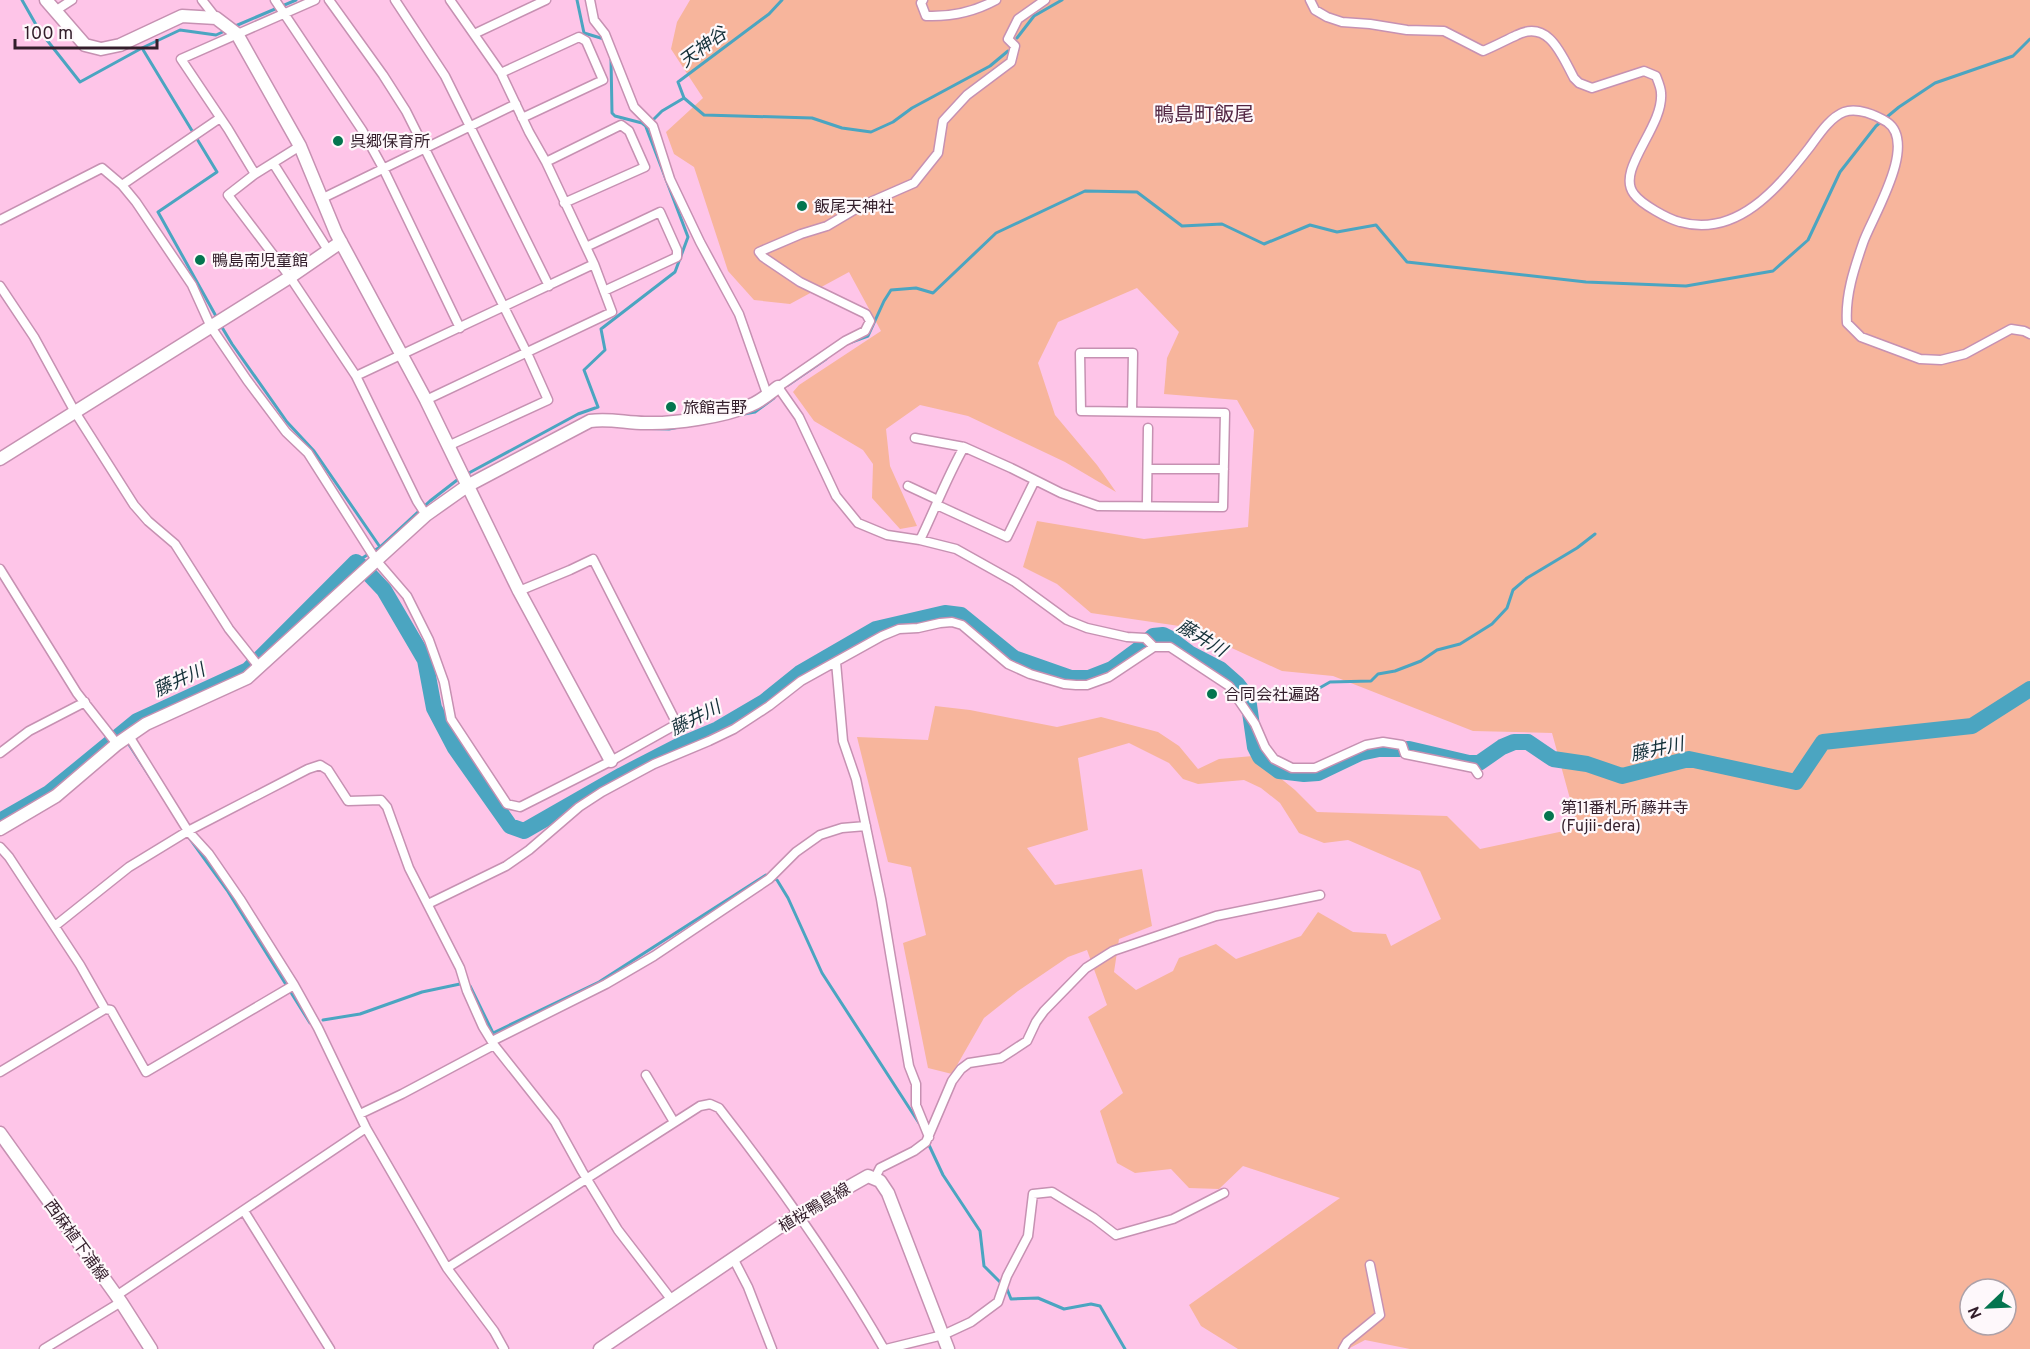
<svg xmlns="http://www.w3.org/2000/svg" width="2030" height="1349" viewBox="0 0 2030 1349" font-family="Overpass,'Noto Sans JP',sans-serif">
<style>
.green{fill:#f7b59c;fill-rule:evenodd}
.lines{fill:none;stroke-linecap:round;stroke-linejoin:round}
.stream{stroke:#4ba5c1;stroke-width:3}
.river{stroke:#4ba5c1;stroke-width:16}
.street-casing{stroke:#c691b2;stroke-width:11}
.secondary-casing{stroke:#c691b2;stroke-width:15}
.street{stroke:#fff;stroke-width:8}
.secondary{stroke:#fff;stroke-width:12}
.poi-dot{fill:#04754f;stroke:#fef8fb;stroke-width:2}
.labels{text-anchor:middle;stroke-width:4.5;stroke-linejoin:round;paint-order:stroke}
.poi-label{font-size:16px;fill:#331e2b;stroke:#fef8fb;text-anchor:start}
.street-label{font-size:16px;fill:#331e2b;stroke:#fef8fb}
.water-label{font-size:18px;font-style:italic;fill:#143039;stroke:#fef8fb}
.quarter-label{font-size:20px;fill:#542845;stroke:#fef8fb}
</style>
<rect width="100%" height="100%" fill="#fec5e8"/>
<!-- green -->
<path class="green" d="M690,0h1340v1349h-620l-45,-9 -17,9h-110l-37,-23 -12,-21 151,-107 -97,-32 -24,23 -30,-1 -18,-19 -36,4 -18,-10 -17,-52 23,-18 -35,-76 19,-12 -20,-55 -19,7 -50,34 -34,27 -32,56 -24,-6 -25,-125 23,-8 -15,-68 -23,-5 -31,-125 71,3 7,-34 35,4 87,17 44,-10 57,15 21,14 19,23 21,-10 34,-3 42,34 22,22 130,4 33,33 98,-21 -26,-95 -79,-2 -140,-55 -51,-5 -96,-44 -95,-14 -34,-29 -34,-17 14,-46 107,18 104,-12 6,-97 -17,-30 -73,-6 3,-36 12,-26 -42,-44 -79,34 -20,41 17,52 42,50 19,27 -51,-30 -97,-46 -48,-11 -34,24 4,37 27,60 -17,3 -28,-31 1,-34 -10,-14 -49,-29 -21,-29 6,-7 82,-54 -32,-59 -59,32 -36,-4 -26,-29 -34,-104 -20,-13 -8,-22 37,-34 -32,-49 6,-27zM1129,743l40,20 14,16 15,5 46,-4 17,8 19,15 19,30 25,10 24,-3 72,31 21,48 -50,27 -5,-12 -33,-2 -35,-20 -17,24 -65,23 -20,-15 -37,14 -6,13 -37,19 -22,-18 5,-33 33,-13 -10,-57 -87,16 -28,-37 61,-18 -10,-72zM1970,1289h36v36h-36z"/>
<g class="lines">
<!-- stream -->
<path class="stream" d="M22,0l17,30 41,52 62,-34 38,-18 36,5 11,-5
M577,0l7,33 20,6
M233,27l63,-27
M1017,38l17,-22 28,-16
M142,48l75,124 -59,40 59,106
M611,59l1,54 3,3 27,7 5,4
M684,98l20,17 108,3 30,10 29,4 22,-10 19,-14 78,-42 18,-15
M651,122l11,-11 22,-13 -6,-16 91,-68 13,-14
M220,324l12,20 55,78 27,29 66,96
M849,343l19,-7 16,-35 7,-11 25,-2 17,5 63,-60 89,-42 52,1 45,34 40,-2 42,20 46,-19 27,7 39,-7 31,37 179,20 100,4 87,-15 35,-31 32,-68 36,-46 23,-19 36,-24 78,-27 17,-17
M788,385l38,-26
M744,414l11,-2 19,-14
M634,428l35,1 10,-2
M467,474l111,-60 20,-7 -14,-37 21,-20 -4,-21 74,-57 13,-35 -42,-110
M356,562l24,-15 50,-46 31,-24
M1248,698l36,-6 19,1 13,-3 14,-8 41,-1 7,-7 17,-3 26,-10 16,-11 23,-6 32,-20 15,-16 6,-18 14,-12 50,-30 18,-14
M128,743l24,37
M188,836l39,54 83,133
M470,986l23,47 106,-51 167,-107 11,5 11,18 34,75 97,150
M323,1020l37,-6 62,-22 38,-8
M928,1143l15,32 37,56 4,35 16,16
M1007,1289l4,10 27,-1 26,11 27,-5 9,2 25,43"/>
<!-- river -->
<path class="river" d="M368,573l16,17 41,70 9,48 21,40 55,78 14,5 98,-56 58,-30 38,-16 46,-27 36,-29 76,-44 69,-16 16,2 53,43 57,20h18l23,-9 27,-20 14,-13 10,-1 6,3 20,15 31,16 17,15 11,14 7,49 5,10 19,14 25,3 14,-1 42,-20 19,-4h30l60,14h10l23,-16 12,-5h14l25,17 34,5 35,12 67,-17 107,23 27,-40 149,-16 58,-37
M0,821l49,-28 88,-72 111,-51 108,-108 5,4"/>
<defs>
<path id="street" d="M202,0l14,18
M275,0l87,130 21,38 77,160
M329,0l54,75 23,36 121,242 21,47 -100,46
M395,0l50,76 104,210
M590,0l4,20 11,14 29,73 19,19 17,53 30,63 39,72 28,80
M923,0l-2,3 5,13c25,1 48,-4 70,-16
M1045,0l-27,19 -10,20 7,7 -4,16 -44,33 -24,26 -5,32 -24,30 -55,24 -32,19 -26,8 -42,18 4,5 37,25 66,32 4,7 -5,10 -20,10 -67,46 21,30 37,79 22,27 29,12 33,5 36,9 59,33 52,38 20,8 40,9 18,1 9,9
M1310,0l5,10 12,7 15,5 28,2 37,6 37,1 39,20c12,-5 23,-11 34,-16 32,-16 45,21 57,43l5,5 13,5 52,-17 12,5c2,5 5,12 5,17 3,34 -46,77 -27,101 7,10 34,25 46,28 57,16 98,-34 129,-74 9,-12 20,-30 35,-36 13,-5 32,3 43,10 32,22 -16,97 -24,121 -9,26 -18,53 -16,80l14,14 59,22 21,1 24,-6 46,-25 13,2 6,3
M55,11l17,-11
M474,34l72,-34
M501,73l78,-36 7,4 17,39 -81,38
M300,146l-45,28 -27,21 62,82 66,99 61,125 9,14
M546,162l75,-37 8,6 16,36 -81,36
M273,163l55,87
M255,174l-27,-45 -47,-70 134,-59
M122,185l98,-67
M323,198l193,-94
M0,220l102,-52 20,17 14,17 56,83 19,42 36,53 39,52 22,21 68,107 31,36 22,44 15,42 7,37 56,85 13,3 91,-46 66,-37 -84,-165 -23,11 -51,21
M586,247l74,-35 17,38v7l-73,34
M0,286l34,51 41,75 59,93 14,16 27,23 54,85 31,39
M356,376l238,-112
M426,400l186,-88 -18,-48 -48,-102 -17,-30 -28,-59 -51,-73
M915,438l49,9 47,21 50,25 37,13 125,1 2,-94 -144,-2 -1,-58h53l-1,58
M1148,469h76
M908,486l30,14
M1147,501l1,-73
M937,505l70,32 28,-57
M920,540c15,-31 27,-63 44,-93
M0,569l77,124 40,51
M836,662l7,79 13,38 25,120 28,167 7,18v21l13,32
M129,736l59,95 21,23 31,45 54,86 24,43 48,100 81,140 47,63 10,18
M0,753l29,-22 56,-29
M0,847l9,10 71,108 25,44 6,1 35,62 148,-87
M428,904l78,-38 23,-16 50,-43 23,-15 52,-28 55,-23 25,-12 35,-23 32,-25 81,-45 17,-7 19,-1 22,-5 12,-1 10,3 46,39 22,10 34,10 12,1h11l22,-8 45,-30h16l59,39 26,38 10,23 9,12 18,9h23l51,-23 17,-3 19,3 3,9 69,14 4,6
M55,926l74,-59 59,-36 120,-62 12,-4 8,5 20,31 33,-1 6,7 22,61 51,100 7,23 16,36 11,18 61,77 27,49 36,59 53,69
M492,1041l114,-57 48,-28 115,-77 27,-27 24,-17 22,-7 24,-2
M0,1072l105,-63
M646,1075l28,47
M360,1114l42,-20 92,-49
M875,1178l5,-10 34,-17 12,-9 26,-61 9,-12 8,-6 32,-5 26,-17 9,-19 8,-11 42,-43 27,-17 103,-35 104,-21
M244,1211l86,138
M733,1258l15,29 24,62
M447,1268l253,-162 10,-2 9,4c60,77 117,157 165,241
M116,1296l250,-168
M44,1349l77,-47
M886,1349l57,-14 28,-13 27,-20 9,-26 21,-40 5,-42 19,-2 42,26 22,17 57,-16 51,-26
M1343,1349l4,-7 33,-27 -10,-50"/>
<path id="secondary" d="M46,0l39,45 16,4 19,-4 62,-29 34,2 21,16 63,112 36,87 90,167 93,191 92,170
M0,459l290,-182 51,-35
M0,829l56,-33 61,-52 29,-20 101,-46 179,-163 41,-29 123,-65c19,-3 36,2 55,2 29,1 79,-6 106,-18 10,-4 19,-12 27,-18
M0,1133l121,169 30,47
M600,1349l190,-129 78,-44 12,5 8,12 60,156"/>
</defs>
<!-- street casing -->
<use href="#street" class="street-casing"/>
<!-- secondary casing -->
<use href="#secondary" class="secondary-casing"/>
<!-- street -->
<use href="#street" class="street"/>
<!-- secondary -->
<use href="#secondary" class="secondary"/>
</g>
<!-- markers -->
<g class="poi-dot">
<circle cx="338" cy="141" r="6"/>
<circle cx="802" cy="206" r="6"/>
<circle cx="200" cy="260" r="6"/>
<circle cx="671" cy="407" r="6"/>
<circle cx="1212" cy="694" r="6"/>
<circle cx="1549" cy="816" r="6"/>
</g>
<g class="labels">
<!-- poi labels -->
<g class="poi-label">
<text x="350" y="147">呉郷保育所</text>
<text x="814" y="212">飯尾天神社</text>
<text x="212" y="266">鴨島南児童館</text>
<text x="683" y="413">旅館吉野</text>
<text x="1224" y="700">合同会社遍路</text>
<text x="1561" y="813">第11番札所 藤井寺<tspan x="1561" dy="18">(Fujii-dera)</tspan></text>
</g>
<!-- street labels -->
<g class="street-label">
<text transform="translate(814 1207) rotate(-31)" y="6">植桜鴨島線</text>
<text transform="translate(77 1240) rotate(54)" y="6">西麻植下浦線</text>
</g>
<!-- water labels -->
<g class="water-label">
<text transform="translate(703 47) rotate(-37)" y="6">天神谷</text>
<text transform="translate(1202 638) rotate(31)" y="6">藤井川</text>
<text transform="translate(179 680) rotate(-25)" y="6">藤井川</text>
<text transform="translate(695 718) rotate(-27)" y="6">藤井川</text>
<text transform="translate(1657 749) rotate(-12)" y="6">藤井川</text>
</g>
<!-- quarter labels -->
<g class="quarter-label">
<text x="1204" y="121">鴨島町飯尾</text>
</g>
</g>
<!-- north arrow -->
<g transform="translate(1988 1307) rotate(247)"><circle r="28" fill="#fef8fb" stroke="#ada1a8" stroke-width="1.5"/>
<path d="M0-4.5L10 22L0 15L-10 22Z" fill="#04754f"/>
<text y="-9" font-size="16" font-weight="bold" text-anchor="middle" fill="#331e2b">N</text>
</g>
<!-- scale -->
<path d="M15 39v9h142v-9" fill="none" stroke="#331e2b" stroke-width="3"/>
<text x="24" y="39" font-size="18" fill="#331e2b" stroke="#fef8fb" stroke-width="4.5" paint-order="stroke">100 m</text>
</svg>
